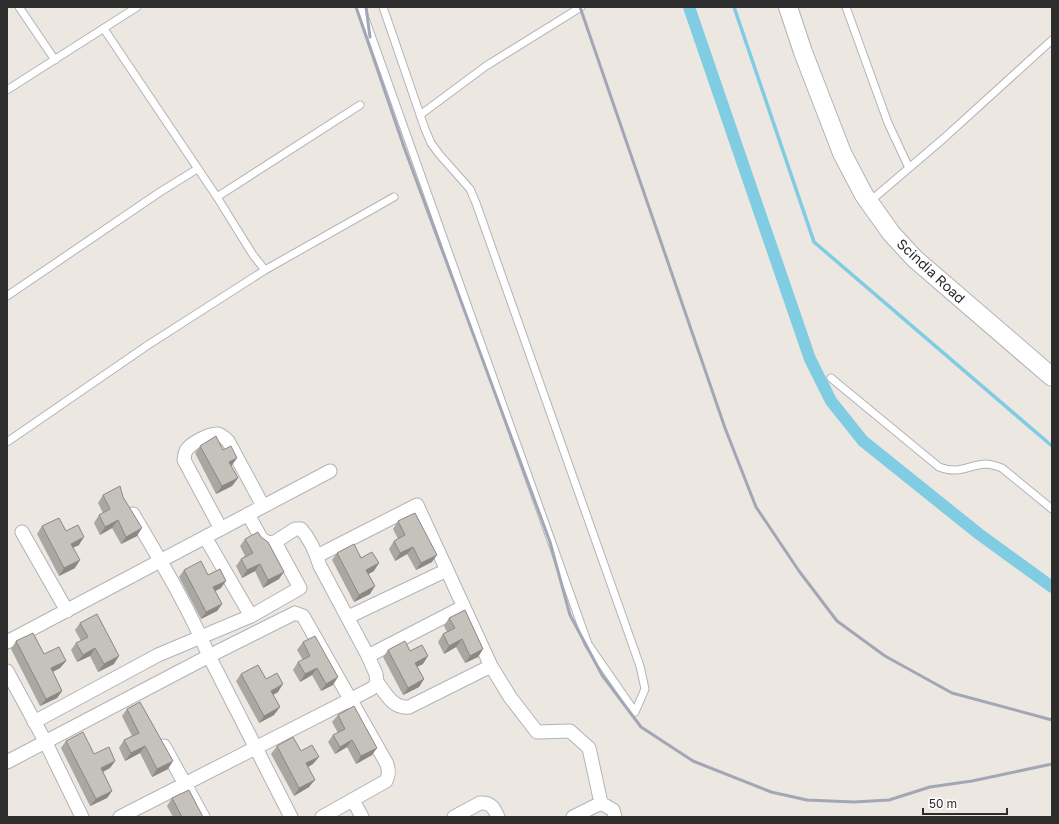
<svg xmlns="http://www.w3.org/2000/svg" width="1059" height="824" viewBox="0 0 1059 824" font-family="'Golos Text',sans-serif">
<style>
.lines{fill:none;stroke-linecap:round;stroke-linejoin:round}
.stream{stroke:#7fcce3;stroke-width:3.5}
.canal{stroke:#7fcce3;stroke-width:12}
.lane-casing{stroke:#b1b3bb;stroke-width:9}
.street-casing{stroke:#b1b3bb;stroke-width:15}
.secondary-casing{stroke:#b1b3bb;stroke-width:20}
.lane{stroke:#fff;stroke-width:7}
.street{stroke:#fff;stroke-width:13}
.secondary{stroke:#fff;stroke-width:18}
.rail{stroke:#a3a7b5;stroke-width:3}
.wall{fill:#a9a7a2}
.shaded-wall{fill:#8a8884}
.building{fill:#c5c2bc;stroke:#8a8884}
.labels{text-anchor:middle;stroke-width:3.5;stroke-linejoin:round;paint-order:stroke}
.street-label{font-size:14px;fill:#2d2d2d;stroke:#fff}
</style>
<rect width="100%" height="100%" fill="#ece7e1"/>
<g class="lines">
<!-- stream -->
<path class="stream" d="M734,7l80,235 238,204"/>
<!-- canal -->
<path class="canal" d="M689,7l121,352 21,42 32,40 116,93 73,53"/>
<defs>
<path id="lane" d="M19,7l36,53
M361,7l227,637 47,68 10,-23 -5,-23 -164,-463 -6,-14 -31,-35 -8,-11 -6,-14 -42,-122
M846,7l42,116 21,45
M104,29l113,168 36,58 12,15
M7,90l130,-83
M420,115l66,-49 95,-59
M217,197l143,-92
M875,197l68,-58 109,-99
M7,296l153,-104 37,-23
M831,378l108,89c21,8 28,-2 47,-3 6,0 10,2 16,4l50,41
M7,442l141,-97 117,-75 129,-73"/>
<path id="street" d="M133,514c27,46 55,92 76,142l82,161
M221,529l-37,-69c1,-3 0,-6 2,-9 3,-7 24,-18 32,-17 4,1 7,4 10,7l35,65
M22,532l45,79
M205,537l46,79
M317,556l100,-51 74,161 -82,41c-16,2 -23,-13 -32,-25
M348,617l99,-47
M7,642l323,-171
M368,656l95,-49
M491,666l19,31 27,35 33,-1 19,17 12,55
M7,671l38,70 37,76
M34,722l124,-67 93,-39 49,-28 -25,-46
M164,746l39,71
M7,762l202,-106 86,-43 8,3 84,148c2,7 2,11 -1,17l-64,36
M353,800l9,17
M120,817l249,-127 5,-3 3,-5 -1,-8 -8,-18 -48,-90c-4,-13 -10,-27 -19,-37h-6l-20,13 -7,1 -7,-5 -13,-24
M454,817l26,-14c11,-1 14,5 18,14
M573,817l28,-14 12,7 2,7"/>
<path id="secondary" d="M788,7l15,45 39,101 22,42 27,38 24,26 137,118"/>
</defs>
<!-- lane casing -->
<use href="#lane" class="lane-casing"/>
<!-- street casing -->
<use href="#street" class="street-casing"/>
<!-- secondary casing -->
<use href="#secondary" class="secondary-casing"/>
<!-- lane -->
<use href="#lane" class="lane"/>
<!-- street -->
<use href="#street" class="street"/>
<!-- secondary -->
<use href="#secondary" class="secondary"/>
<!-- rail -->
<path class="rail" d="M356,7l48,140 146,395 20,73 32,60 39,52 52,34 78,31 36,8 47,2 35,-2 41,-13 42,-6 80,-17
M366,7l4,30
M580,7l145,421 31,79 43,64 38,50 48,35 67,37 100,27"/>
</g>
<!-- wall -->
<path class="wall" d="M200,446l23,4 14,8 -6,8 7,12 -6,8 -16,8 -21,-41z
M103,495l34,41 -16,8 -9,-16 -12,7 -6,-12 5,-8 4,-2 -5,-10z
M398,521l34,41 -16,8 -9,-16 -12,7 -6,-12 5,-8 4,-2 -5,-10z
M42,526l24,5 13,14 -6,2 2,21 -16,8 -22,-42z
M245,539l34,40 -16,9 -8,-17 -13,7 -6,-12 5,-7 4,-3 -5,-10z
M337,553l24,5 13,13 -6,3 2,20 -16,8 -22,-42z
M184,570l24,5 13,13 -6,3 7,13 -5,7 -16,8 -22,-42z
M449,618l34,31 -5,8 -13,6 -9,-16 -12,7 -6,-12 5,-8 4,-2 -3,-6z
M80,623l34,41 -16,8 -8,-16 -13,6 -6,-12 5,-7 5,-2 -6,-11z
M16,641l28,13 22,7 -6,7 -7,4 9,19 -5,7 -17,8 -29,-57z
M303,642l30,43 -12,6 -9,-16 -12,7 -7,-12 5,-8 5,-2 -6,-10z
M388,650l22,1 13,13 -6,3 7,12 -5,8 -16,8 -20,-38z
M241,674l37,18 -5,3 1,20 -15,8 -23,-42z
M127,709l41,60 -16,8 -12,-24 -15,8 -6,-13 5,-8 8,-4 -10,-20z
M338,715l34,40 -16,9 -9,-17 -12,7 -7,-12 5,-7 5,-2 -6,-11z
M66,741l28,13 21,7 -5,7 -7,4 9,19 -5,7 -17,8 -29,-58z
M277,746l24,5 12,13 -5,3 1,20 -15,9 -23,-42z
M172,798l31,19h-30l-6,-11z"/>
<!-- shaded-wall -->
<path class="shaded-wall" d="M237,458l-5,7 -8,4 5,-7z
M238,478l-6,8 -16,8 6,-8z
M118,520l-6,8 -12,7 5,-8z
M142,528l-5,8 -16,8 5,-7z
M84,537l-5,8 -13,6 5,-7z
M413,547l-6,7 -12,7 5,-8z
M437,555l-5,7 -16,8 5,-7z
M80,560l-5,8 -16,8 5,-8z
M379,563l-5,8 -13,7 5,-8z
M260,564l-5,7 -13,7 5,-8z
M284,572l-5,7 -16,9 5,-8z
M226,581l-5,7 -13,7 5,-8z
M375,586l-5,8 -16,8 5,-7z
M222,604l-5,7 -16,8 5,-7z
M462,639l-6,8 -12,7 5,-8z
M95,648l-5,8 -13,6 6,-7z
M483,649l-5,8 -13,6 5,-7z
M119,656l-5,8 -16,8 6,-8z
M428,656l-5,8 -13,6 5,-7z
M66,661l-6,7 -14,7 5,-7z
M317,668l-5,7 -12,7 5,-8z
M338,677l-5,8 -12,6 5,-7z
M424,679l-5,8 -16,8 5,-7z
M283,684l-5,8 -12,7 5,-8z
M62,691l-5,7 -17,8 6,-7z
M280,707l-6,8 -15,8 5,-7z
M352,740l-5,7 -12,7 5,-7z
M145,746l-5,7 -15,8 6,-8z
M377,748l-5,7 -16,9 5,-8z
M319,757l-6,7 -12,7 5,-8z
M115,761l-5,7 -14,7 5,-7z
M173,761l-5,8 -16,8 5,-8z
M315,780l-6,7 -15,9 5,-8z
M112,791l-5,7 -17,8 6,-7z"/>
<!-- building -->
<path class="building" d="M216,436l7,14 8,-4 6,12 -8,4 9,16 -16,8 -22,-40z
M120,486l3,11 19,31 -16,9 -8,-17 -13,7 -6,-12 11,-6 -7,-14z
M415,513l22,42 -16,8 -8,-16 -13,6 -6,-12 11,-6 -7,-14z
M59,518l7,13 12,-6 6,12 -13,7 9,16 -16,8 -22,-42z
M258,532l3,5 7,5 16,30 -16,8 -8,-16 -13,6 -6,-11 12,-6 -8,-14z
M354,544l7,14 11,-6 7,11 -13,7 9,16 -16,9 -22,-42z
M201,561l7,14 12,-6 6,12 -13,6 9,17 -16,8 -22,-42z
M465,610l18,39 -13,7 -8,-17 -13,7 -6,-12 12,-6 -6,-10z
M97,614l22,42 -15,8 -9,-16 -12,7 -7,-12 12,-6 -8,-14z
M33,633l11,21 15,-7 7,14 -15,7 11,23 -16,8 -30,-58z
M315,636l23,41 -12,7 -9,-16 -12,6 -7,-12 12,-6 -7,-14z
M405,641l5,10 12,-6 6,11 -13,7 9,16 -16,9 -20,-38z
M258,665l8,14 11,-6 6,11 -12,7 9,16 -16,9 -23,-42z
M140,702l33,59 -16,8 -12,-23 -14,7 -7,-13 15,-7 -12,-24z
M354,706l23,42 -16,8 -9,-16 -12,7 -7,-12 12,-6 -7,-14z
M83,732l11,22 15,-7 6,14 -14,7 11,23 -16,8 -30,-58z
M293,737l8,14 11,-6 7,12 -13,6 9,17 -16,8 -22,-42z
M189,790l14,27h-21l-10,-19z"/>
<g class="labels">
<!-- street labels -->
<g class="street-label">
<text transform="translate(931 271) rotate(43)" y="5">Scindia Road</text>
</g>
</g>
<!-- border -->
<rect width="1059" height="824" fill="none" stroke="#2d2d2d" stroke-width="16"/>
<!-- scale -->
<path d="M923 808v6h84v-6" fill="none" stroke="#2d2d2d" stroke-width="2"/>
<text x="929" y="808" font-size="12" fill="#2d2d2d" stroke="#ffffff" stroke-width="3" paint-order="stroke">50 m</text>
</svg>
